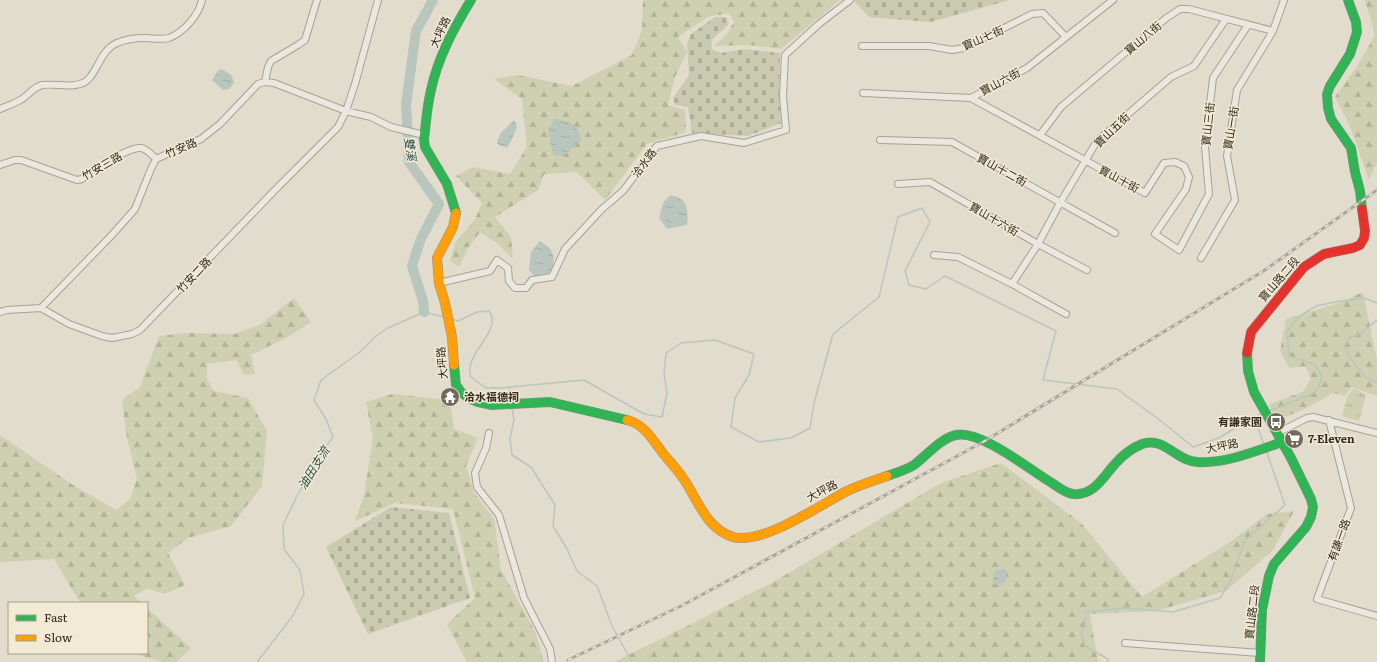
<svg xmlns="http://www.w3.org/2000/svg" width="1377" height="662" viewBox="0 0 1377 662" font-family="Literata,'Noto Sans TC',serif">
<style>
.forest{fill:url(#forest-firs)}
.cemetery{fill:url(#cemetery-stones)}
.park{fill:url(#park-tufts)}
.water{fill:url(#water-ripples)}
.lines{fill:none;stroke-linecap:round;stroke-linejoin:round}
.stream{stroke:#b8c6be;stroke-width:1.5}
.river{stroke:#b8c6be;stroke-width:10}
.street-casing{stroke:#a7a196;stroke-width:8}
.fast-casing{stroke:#979186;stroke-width:10}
.slow-casing{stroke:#979186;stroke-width:10}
.jam-casing{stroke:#979186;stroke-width:10}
.street{stroke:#eae7de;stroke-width:6}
.fast{stroke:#30b455;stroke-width:9}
.slow{stroke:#ff9f0a;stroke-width:9}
.jam{stroke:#e5322d;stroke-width:9}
.rail-casing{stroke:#aaa69e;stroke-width:3}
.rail{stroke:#f2ead4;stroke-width:1.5;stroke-dasharray:4.5;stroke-linecap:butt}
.labels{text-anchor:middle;stroke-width:3;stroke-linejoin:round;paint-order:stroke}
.street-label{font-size:11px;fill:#342a1f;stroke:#f2ead4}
.poi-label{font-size:11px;font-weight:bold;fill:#342a1f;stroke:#f2ead4;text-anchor:start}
.water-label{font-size:12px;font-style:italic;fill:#305351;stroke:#f2ead4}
</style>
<defs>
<pattern id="forest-firs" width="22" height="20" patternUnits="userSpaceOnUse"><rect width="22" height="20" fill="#cfd0b1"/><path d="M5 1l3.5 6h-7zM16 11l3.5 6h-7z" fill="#b2b398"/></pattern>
<pattern id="cemetery-stones" width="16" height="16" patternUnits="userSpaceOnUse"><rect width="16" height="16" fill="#cacab0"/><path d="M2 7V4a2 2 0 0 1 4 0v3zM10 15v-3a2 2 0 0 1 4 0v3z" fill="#aeae97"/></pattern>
<pattern id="park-tufts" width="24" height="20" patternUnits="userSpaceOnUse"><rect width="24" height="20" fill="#cfd0b1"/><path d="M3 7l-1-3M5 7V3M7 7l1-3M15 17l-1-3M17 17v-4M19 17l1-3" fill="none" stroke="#b2b398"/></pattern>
<pattern id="water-ripples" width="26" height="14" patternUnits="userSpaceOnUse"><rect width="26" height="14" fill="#b8c6be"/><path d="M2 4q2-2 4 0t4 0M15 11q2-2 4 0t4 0" fill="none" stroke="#9faaa3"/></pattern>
</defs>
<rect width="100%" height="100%" fill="#e2dccd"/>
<!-- forest -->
<path class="forest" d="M643,0h197l-59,49 -31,-4 -36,1 12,-11 8,-13 -5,-9 -21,4 -30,20 9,15 -12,25 -7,28 17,5 1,22 -39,12 -42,56 -28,-28 -33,2 -6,16 -43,27 16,20 2,22 -16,-16 -17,-11 -12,16 -9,19 -9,-6 5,-18 20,-24 7,-16 -26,-27 17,-9 37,7 17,-27 -5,-48 -28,-20 23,-4 55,11 60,-31 10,-25z
M1365,0h12v163l-8,17 -19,-54 -15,-29 23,-32 17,-30z
M1363,292l14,68v36l-25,-9 -7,9 -12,-3c-14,8 -43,26 -58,25l-6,-13 35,-14 7,-13 -6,-12 -16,2 -9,-17 6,-32 56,-17z
M294,298l17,24 -25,16 -35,17 4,19 -11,1 -8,-15 -29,4v15l7,12 34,7 19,33 -5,55 -31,40 -43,12 -20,15 17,32 -21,9 -17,-6 -13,8 7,7h-61l-26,-44 -54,3v-127l73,50 43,25 14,-11 7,-20 -10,-41 -5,-38 18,-13 19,-51 27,-3 49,1 26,-10z
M392,394l47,5 12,8 3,22 24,9 -12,28 9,28 19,25 7,51 34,61 9,31h-77l-20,-38 28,-26 -22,-89 -58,-6 -40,18 9,-26 9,-56 -7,-37z
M1001,463l80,60 61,74 88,-55 37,-28 27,-3 -21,39 -47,41 -70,20 -66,3 8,48h-484l71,-35 90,-46 166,-98z
M147,608l44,40 -15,14h-14l-30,-9h15z"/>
<!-- cemetery -->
<path class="cemetery" d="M856,0h154l-80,22 -61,-5 -15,-16z
M715,17h11l3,7 -17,16 -1,9 10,4 23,-4 36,4 -1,39 2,31 -33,13 -56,-3 -4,-26 -13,-2 -2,-7 16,-23 -2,-31 4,-10z
M391,507l58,6 21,85 -102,36 -42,-87z"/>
<!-- park -->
<path class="park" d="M1354,388l12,7 -7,26 -17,-5 5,-19z"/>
<!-- water -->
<path class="water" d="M219,69l5,1 8,6 2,7 -5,6 -6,1 -11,-10z
M555,118c14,4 24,7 26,23l-18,15 -10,-1 -5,-24z
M514,120l3,7 -5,12 -5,9 -8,-3 -2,-2 3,-9z
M670,195c17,3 19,13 17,30l-20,4 -8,-11 4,-15z
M540,241c15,10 15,13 12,31l-17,5 -6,-7 2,-18z
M997,569l8,1 2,8 -4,7 -10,-1v-10z"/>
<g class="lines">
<!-- stream -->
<path class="stream" d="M451,319l7,2 19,-9 12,-1c13,17 -17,38 -19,56 -1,3 0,7 1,10l15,11h14l84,-8 60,34 18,3 5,-24 -3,-19 2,-21 15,-10 34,-3 39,14 -5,21 -14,23 -4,29 28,15 32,-4 19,-10 4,-25 19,-69 46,-37 19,-80 24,-9 8,14 -25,49 4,14 17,4 19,-13 111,55 -13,49 74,9 44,32 32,26 26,-9 32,-20 5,5 8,22
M1377,320l-17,14 -11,4 -4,9 3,8 17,22 12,6
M509,388l2,13
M512,406l2,14 -4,18 2,17 19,12 24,38 -2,21 13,21 11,24 20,15 15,40 20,36
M1269,411l46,-18 5,-9 2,-8 -8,-12 -25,-8 -2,-24 10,-14 19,-12 19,-4 29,-4 13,5
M1251,418l11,-4
M257,662l35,-45 12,-23 -4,-24 -16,-21 -1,-24 14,-29 27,-47 9,-12 -7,-18 -12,-19 7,-20 39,-28 16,-16 12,-8 36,-16 20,5
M1108,662v-3l-23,-13 -4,-13 3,-6 2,-15 38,-4 49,4 47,-14 11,-18 14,-40 40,-35 -19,-55"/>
<!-- river -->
<path class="river" d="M424,312l-1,-11 -11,-35 8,-25 19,-37 -30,-42 -3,-58 10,-73 17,-31"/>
<defs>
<path id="street" d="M862,46h67l23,4 12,-2 68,-34 11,-1 23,24
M265,82l3,-15 3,-6 27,-16 7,-5 12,-40
M863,93l108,5 56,-30 86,-68
M971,98l174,95 19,-30 11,-1 9,4 5,11 -3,12 -31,45 24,16 30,-56 -4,-47 8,-69 35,-53
M0,109c7,-3 16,-6 22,-10 7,-5 12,-12 20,-14 14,-2 30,4 43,-3 12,-7 14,-31 32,-39 9,-4 19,-5 28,-5 7,0 17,2 24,0 15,-6 30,-23 33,-38
M1040,135l21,-28 104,-88 15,-10h9l84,22
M880,140l72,2 163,91
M0,165l15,-5h6l56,20 5,-1c12,-8 46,-33 59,-31 6,1 10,6 15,11
M898,184l32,-2 108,62 49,26
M934,255l24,2 54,27 54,30
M1201,258l34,-58 -8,-44 10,-66 36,-59 11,-31
M439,283l51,-12 7,-11 11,8 1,13 6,7h11l6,-8 20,-3 13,-28 37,-40 21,-18 34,-45 44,-10 43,7 42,-13 -3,-34 2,-41 34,-31 31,-24
M1012,284l26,-40 22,-41 37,-62 74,-64 23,-11 32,-47
M41,308l70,-72 24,-27 16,-40 5,-10 45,-20 19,-15 38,-40 7,-2 9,1 72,28 25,6 20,10 33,8
M0,312l7,-2 34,-2 28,16 33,12 10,2 20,-4 8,-4 137,-142 61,-61 8,-16 9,-27 23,-84
M1329,420l22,88 -34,91 60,17
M489,433l-3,15 -11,25 2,14 22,28 25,83 26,51 2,13
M1277,433l30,-15 6,-1 64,16
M1125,643l135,10"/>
<path id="fast" d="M1348,0l8,22 1,10 -7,22 -20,32 -3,8 1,14 3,11 20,29 4,24 5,19 2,18
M456,213l-9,-29 -22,-37 -1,-8c2,-16 3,-33 7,-49 7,-33 23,-62 40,-90
M1247,353l1,18 6,21 37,66 20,41 2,8 -2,10 -5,10 -32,37 -5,12 -7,34 -2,52
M454,365l2,20 5,7 7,6 10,4 14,3 58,-3 77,18
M887,476c9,-3 19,-6 27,-11 12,-9 27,-27 42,-30 25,-5 74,35 96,48 6,4 13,10 21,11 21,2 30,-17 42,-30 7,-8 17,-16 27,-20 22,-8 34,17 55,18 28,2 59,-11 85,-20"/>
<path id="slow" d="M454,365l-2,-28 -7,-34 -6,-20 -2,-25 16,-31 3,-14
M627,420c17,4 25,19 35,32 7,9 15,17 21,26 14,20 23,51 50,59 30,8 87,-32 114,-46 13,-6 26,-10 40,-15"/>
<path id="jam" d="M1247,353l4,-21 53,-65 20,-13 29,-6 7,-3 4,-7 1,-7 -3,-22"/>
</defs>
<!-- street casing -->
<use href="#street" class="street-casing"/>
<!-- fast casing -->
<use href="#fast" class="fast-casing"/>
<!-- slow casing -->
<use href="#slow" class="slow-casing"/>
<!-- jam casing -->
<use href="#jam" class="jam-casing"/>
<!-- street -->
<use href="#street" class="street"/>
<!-- fast -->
<use href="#fast" class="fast"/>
<!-- slow -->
<use href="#slow" class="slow"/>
<!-- jam -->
<use href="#jam" class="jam"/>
<defs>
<path id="rail" d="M568,660l115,-55 300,-163 282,-172 112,-80"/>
</defs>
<!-- rail casing -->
<use href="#rail" class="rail-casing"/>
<!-- rail -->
<use href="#rail" class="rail"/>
</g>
<!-- icons -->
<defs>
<symbol id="temple-disc" viewBox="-11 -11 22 22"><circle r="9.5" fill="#71685c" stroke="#f2ead4"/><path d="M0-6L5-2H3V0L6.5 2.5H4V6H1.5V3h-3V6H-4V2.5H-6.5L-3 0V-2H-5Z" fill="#fff"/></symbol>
<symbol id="bus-disc" viewBox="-11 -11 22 22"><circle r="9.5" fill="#71685c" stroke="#f2ead4"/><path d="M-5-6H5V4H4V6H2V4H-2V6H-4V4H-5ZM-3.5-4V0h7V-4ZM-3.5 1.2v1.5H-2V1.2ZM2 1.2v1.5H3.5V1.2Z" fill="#fff"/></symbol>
<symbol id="supermarket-disc" viewBox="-11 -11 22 22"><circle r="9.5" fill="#71685c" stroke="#f2ead4"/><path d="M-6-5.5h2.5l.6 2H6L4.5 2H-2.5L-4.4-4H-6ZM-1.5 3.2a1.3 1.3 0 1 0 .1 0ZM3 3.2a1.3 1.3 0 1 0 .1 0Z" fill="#fff"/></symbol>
</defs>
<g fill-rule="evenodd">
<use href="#temple-disc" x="439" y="386" width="22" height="22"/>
<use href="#bus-disc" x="1265" y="411" width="22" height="22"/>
<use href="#supermarket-disc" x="1283" y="428" width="22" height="22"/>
</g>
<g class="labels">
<!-- street labels -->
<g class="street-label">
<text transform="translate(440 32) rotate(-65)" y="4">大坪路</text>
<text transform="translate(983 38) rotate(-24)" y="4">寶山七街</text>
<text transform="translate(1143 38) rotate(-40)" y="4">寶山八街</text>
<text transform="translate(1000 82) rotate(-28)" y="4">寶山六街</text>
<text transform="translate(1208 124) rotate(-84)" y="4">寶山三街</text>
<text transform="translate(1231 128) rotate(-81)" y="4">寶山一街</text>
<text transform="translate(1112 130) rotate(-44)" y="4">寶山五街</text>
<text transform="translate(181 148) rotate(-23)" y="4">竹安路</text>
<text transform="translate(644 163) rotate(-53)" y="4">洽水路</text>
<text transform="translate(102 166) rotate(-30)" y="4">竹安三路</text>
<text transform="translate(1002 170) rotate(29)" y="4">寶山十二街</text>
<text transform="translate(1119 179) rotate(28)" y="4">寶山十街</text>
<text transform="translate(994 219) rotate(30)" y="4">寶山十六街</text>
<text transform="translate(194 275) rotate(-46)" y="4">竹安二路</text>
<text transform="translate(1279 279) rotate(-49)" y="4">寶山路二段</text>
<text transform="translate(442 363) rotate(-95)" y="4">大坪路</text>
<text transform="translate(1222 446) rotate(-12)" y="4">大坪路</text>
<text transform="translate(822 491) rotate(-28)" y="4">大坪路</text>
<text transform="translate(1339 540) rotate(-70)" y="4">有謙一路</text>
<text transform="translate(1252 612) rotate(-84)" y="4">寶山路二段</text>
</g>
<!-- poi labels -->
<g class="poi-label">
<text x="464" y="401">洽水福德祠</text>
<text x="1262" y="426" text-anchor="end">有謙家園</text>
<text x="1308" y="443">7-Eleven</text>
</g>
<!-- water labels -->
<g class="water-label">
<text transform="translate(410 149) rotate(82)" y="4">雙溪</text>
<text transform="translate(314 468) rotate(-58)" y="4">油田支流</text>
</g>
</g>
<!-- legend -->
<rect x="8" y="602" width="140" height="52" fill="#f2ead4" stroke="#a69d8c"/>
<rect x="16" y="615" width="20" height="6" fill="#30b455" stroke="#a69d8c"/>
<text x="44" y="622" font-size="12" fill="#342a1f">Fast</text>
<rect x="16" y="635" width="20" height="6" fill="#ff9f0a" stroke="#a69d8c"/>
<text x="44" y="642" font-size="12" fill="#342a1f">Slow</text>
</svg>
